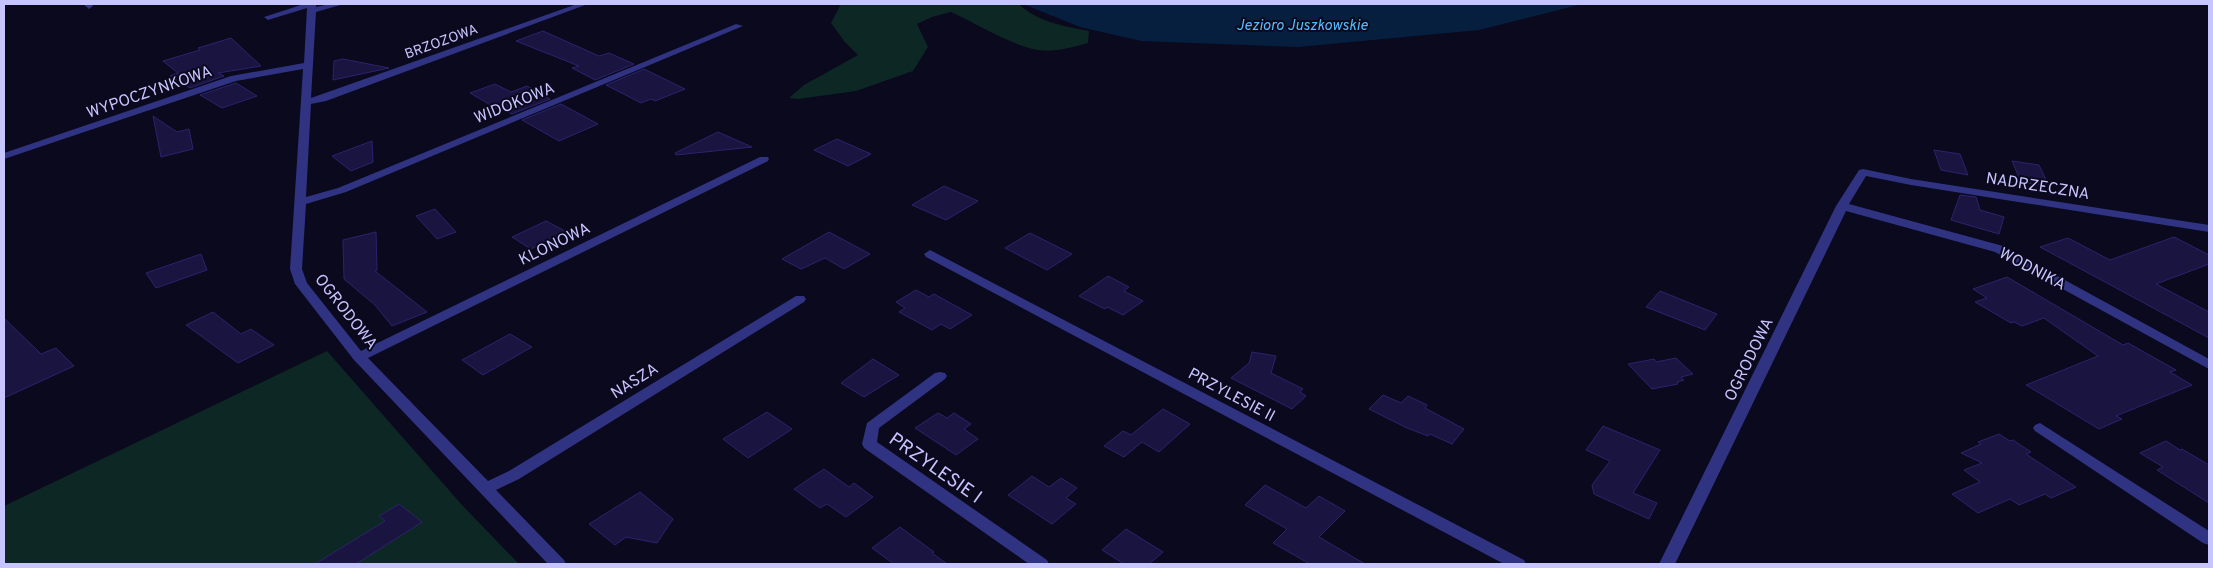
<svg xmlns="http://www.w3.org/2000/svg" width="2213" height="568" viewBox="0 0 2213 568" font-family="Overpass,sans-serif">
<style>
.green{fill:#0c2724}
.water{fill:#061f3f}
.building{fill:#191440;stroke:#2c236e}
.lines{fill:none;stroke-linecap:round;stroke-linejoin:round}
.minor{fill:#2f3381;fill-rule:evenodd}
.labels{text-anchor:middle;stroke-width:4;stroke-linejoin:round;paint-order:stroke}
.far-street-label{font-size:14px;fill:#c7c5ff;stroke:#0b091d}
.far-water-label{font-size:15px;font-style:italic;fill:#53bdff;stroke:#0b091d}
.street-label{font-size:16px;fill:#c7c5ff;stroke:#0b091d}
.near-street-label{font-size:19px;fill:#c7c5ff;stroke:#0b091d}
</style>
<rect width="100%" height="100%" fill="#0b091d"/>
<!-- green -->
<path class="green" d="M841,4h178c18,18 45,22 70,27l-1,12c-15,4 -35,10 -51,7 -30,-7 -58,-25 -86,-38l-19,5 -15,7 11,23 -15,24 -57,20 -58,8 -9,-1 15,-13 54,-30 -14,-14 -13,-18z
M327,351l135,154 57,59h-515v-58z"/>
<!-- water -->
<path class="water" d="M1023,4h559l-103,26 -181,17 -157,-6 -61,-14z"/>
<!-- building -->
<path class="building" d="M543,31l56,25 10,-3 25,11 -39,16 -23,-12 7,-2 -63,-25z
M231,38l30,28 -43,7 6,3 -34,12 -20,-12 8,-3 -15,-12 37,-11 -2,-2z
M343,59l46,9 -56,12 1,-19z
M644,69l41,20 -30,12 -4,-2 -10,4 -35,-18z
M236,83l21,13 -35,12 -22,-13z
M495,84l16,8 16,-6 23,13 -38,15 -10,-5 -3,1 -29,-17z
M561,104l37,20 -39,17 -37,-21z
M153,116l24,16 12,-3 4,20 -32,8z
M718,132l34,15 -76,8 -1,-2z
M837,139l34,15 -23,12 -34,-16z
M372,141l1,21 -22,9 -19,-15z
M1934,150l26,4 8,21 -27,-5z
M2012,161l27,4 10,21 -28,-4z
M944,186l34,15 -32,19 -34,-15z
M1960,195l16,2 4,13 24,7 -5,17 -48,-14z
M435,209l21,23 -19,7 -21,-23z
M546,221l19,10 -34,18 -19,-12z
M376,232l1,38 -2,1 52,41 -35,14 -17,-21 -31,-26 -1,-39z
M829,232l41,22 -26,15 -19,-11 -24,11 -19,-10z
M1030,233l42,21 -25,16 -42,-22z
M2174,237l35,18v9l-53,20 53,28v26l-169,-91 28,-9 42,22z
M201,254l6,16 -51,18 -10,-15z
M1108,276l21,11 -5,4 19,10 -20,14 -16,-8 -2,2 -26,-13z
M2007,277l116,68 5,-2 48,27 -6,2 22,13 -76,31 6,3 -23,10 -73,-44 72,-29 -54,-38 -22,8 -8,-4 -3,1 -36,-21 12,-4 -14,-9z
M916,290l13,7 5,-3 38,21 -22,14 -9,-5 -9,6 -33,-18 6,-4 -9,-6z
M1660,291l57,23 -12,16 -59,-23z
M213,312l28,22 10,-5 23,16 -36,18 -52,-38z
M4,318l37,36 15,-6 18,18 -70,32z
M510,334l22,13 -49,28 -21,-15z
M1252,352l24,4 -5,17 32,16 -3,3 6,4 -14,13 -61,-31 18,-15z
M1676,358l17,16 -12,3 3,3 -7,2 1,2 -26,5 -24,-25 26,-5 2,3z
M873,359l26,16 -35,22 -23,-14z
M1383,395l18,8 7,-7 19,9 -2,3 39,21 -12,15 -22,-10 -2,2 -21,-8 -38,-19z
M1163,409l27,15 -31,28 -17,-10 -18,15 -20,-11 19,-15 8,4z
M767,412l25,17 -44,29 -25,-19z
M938,413l9,5 7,-5 17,11 -7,5 14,10 -22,16 -41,-27z
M1603,426l57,24 -27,43 24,10 -8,16 -55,-25 -2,-9 18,-24 -24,-11z
M1999,434l11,7 3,-1 18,12 -5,2 50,33 -25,11 -6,-4 -26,11 -9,-6 -32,14 -26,-19 28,-12 -16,-12 18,-7 -21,-10 20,-9 -3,-2z
M2166,441l14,9 2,-1 27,16v38l-52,-33 6,-3 -23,-14z
M824,469l25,18 5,-4 19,14 -27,20 -19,-13 -7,4 -26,-19z
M1032,476l17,11 12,-9 16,10 -11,10 10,6 -24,20 -44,-29z
M1265,485l41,23 13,-12 26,15 -26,26 46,27h-55l-37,-21 14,-14 -42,-24z
M640,492l33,27 -16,24 -31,-6 -11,8 -26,-21z
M399,504l23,18 -66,42h-41l70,-43 -6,-5z
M900,527l34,25 -2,1 15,11h-53l-22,-16z
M1126,529l37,23 -14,12h-25l-22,-14z"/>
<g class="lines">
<!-- minor -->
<path class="minor" d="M83,4h9l1,2 -4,3z
M304,4h12v3l14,-3h14l-28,8 -5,86 266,-94h11l-262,97 -15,3 -5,93 32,-9 398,-164 7,2 -397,166 -40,12 -4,65 5,14 54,68 399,-194h8l1,2 -1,2 -400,197 120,123 21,-10 287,-175h8l2,3 -2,3 -285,177 -23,11 68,70 2,4h-18l-194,-204 -59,-76 -5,-15 13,-200 -67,12 -232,78v-6l227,-77 73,-13 3,-55 -39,12 -4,-3z
M1863,169l48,10 298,46v7l-298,-47 -45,-9 -17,28 154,42 206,113v10l-214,-117 -149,-41 -171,353h-16l177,-358 23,-36z
M930,250l594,310 2,4h-22l-578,-307 -2,-3z
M940,372l5,1 2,3 -2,3 -66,49 -2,14 170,118 2,4h-20l-165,-116 -2,-4 5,-21 68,-50z
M2040,423l169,108v14l-6,-2 -168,-112 -2,-3 2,-3z"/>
</g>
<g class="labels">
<!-- far-street labels -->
<g class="far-street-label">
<text transform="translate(441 41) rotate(-20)" y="5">BRZOZOWA</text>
</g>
<!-- far-water labels -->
<g class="far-water-label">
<text x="1302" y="30">Jezioro Juszkowskie</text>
</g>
<!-- street labels -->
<g class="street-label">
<text transform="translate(149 91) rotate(-19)" y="6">WYPOCZYNKOWA</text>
<text transform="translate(514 102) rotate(-22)" y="6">WIDOKOWA</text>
<text transform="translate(2038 185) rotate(9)" y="6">NADRZECZNA</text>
<text transform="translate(554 243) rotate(-26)" y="6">KLONOWA</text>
<text transform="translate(2033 268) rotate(28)" y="6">WODNIKA</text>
<text transform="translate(347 311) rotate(52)" y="6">OGRODOWA</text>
<text transform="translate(1748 359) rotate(-64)" y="6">OGRODOWA</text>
<text transform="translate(634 380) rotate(-32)" y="6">NASZA</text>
<text transform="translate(1232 394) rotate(28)" y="6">PRZYLESIE II</text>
</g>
<!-- near-street labels -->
<g class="near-street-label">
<text transform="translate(936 467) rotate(35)" y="7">PRZYLESIE I</text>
</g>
</g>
<!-- border -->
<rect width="2213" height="568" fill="none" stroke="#c7c5ff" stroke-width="10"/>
</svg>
